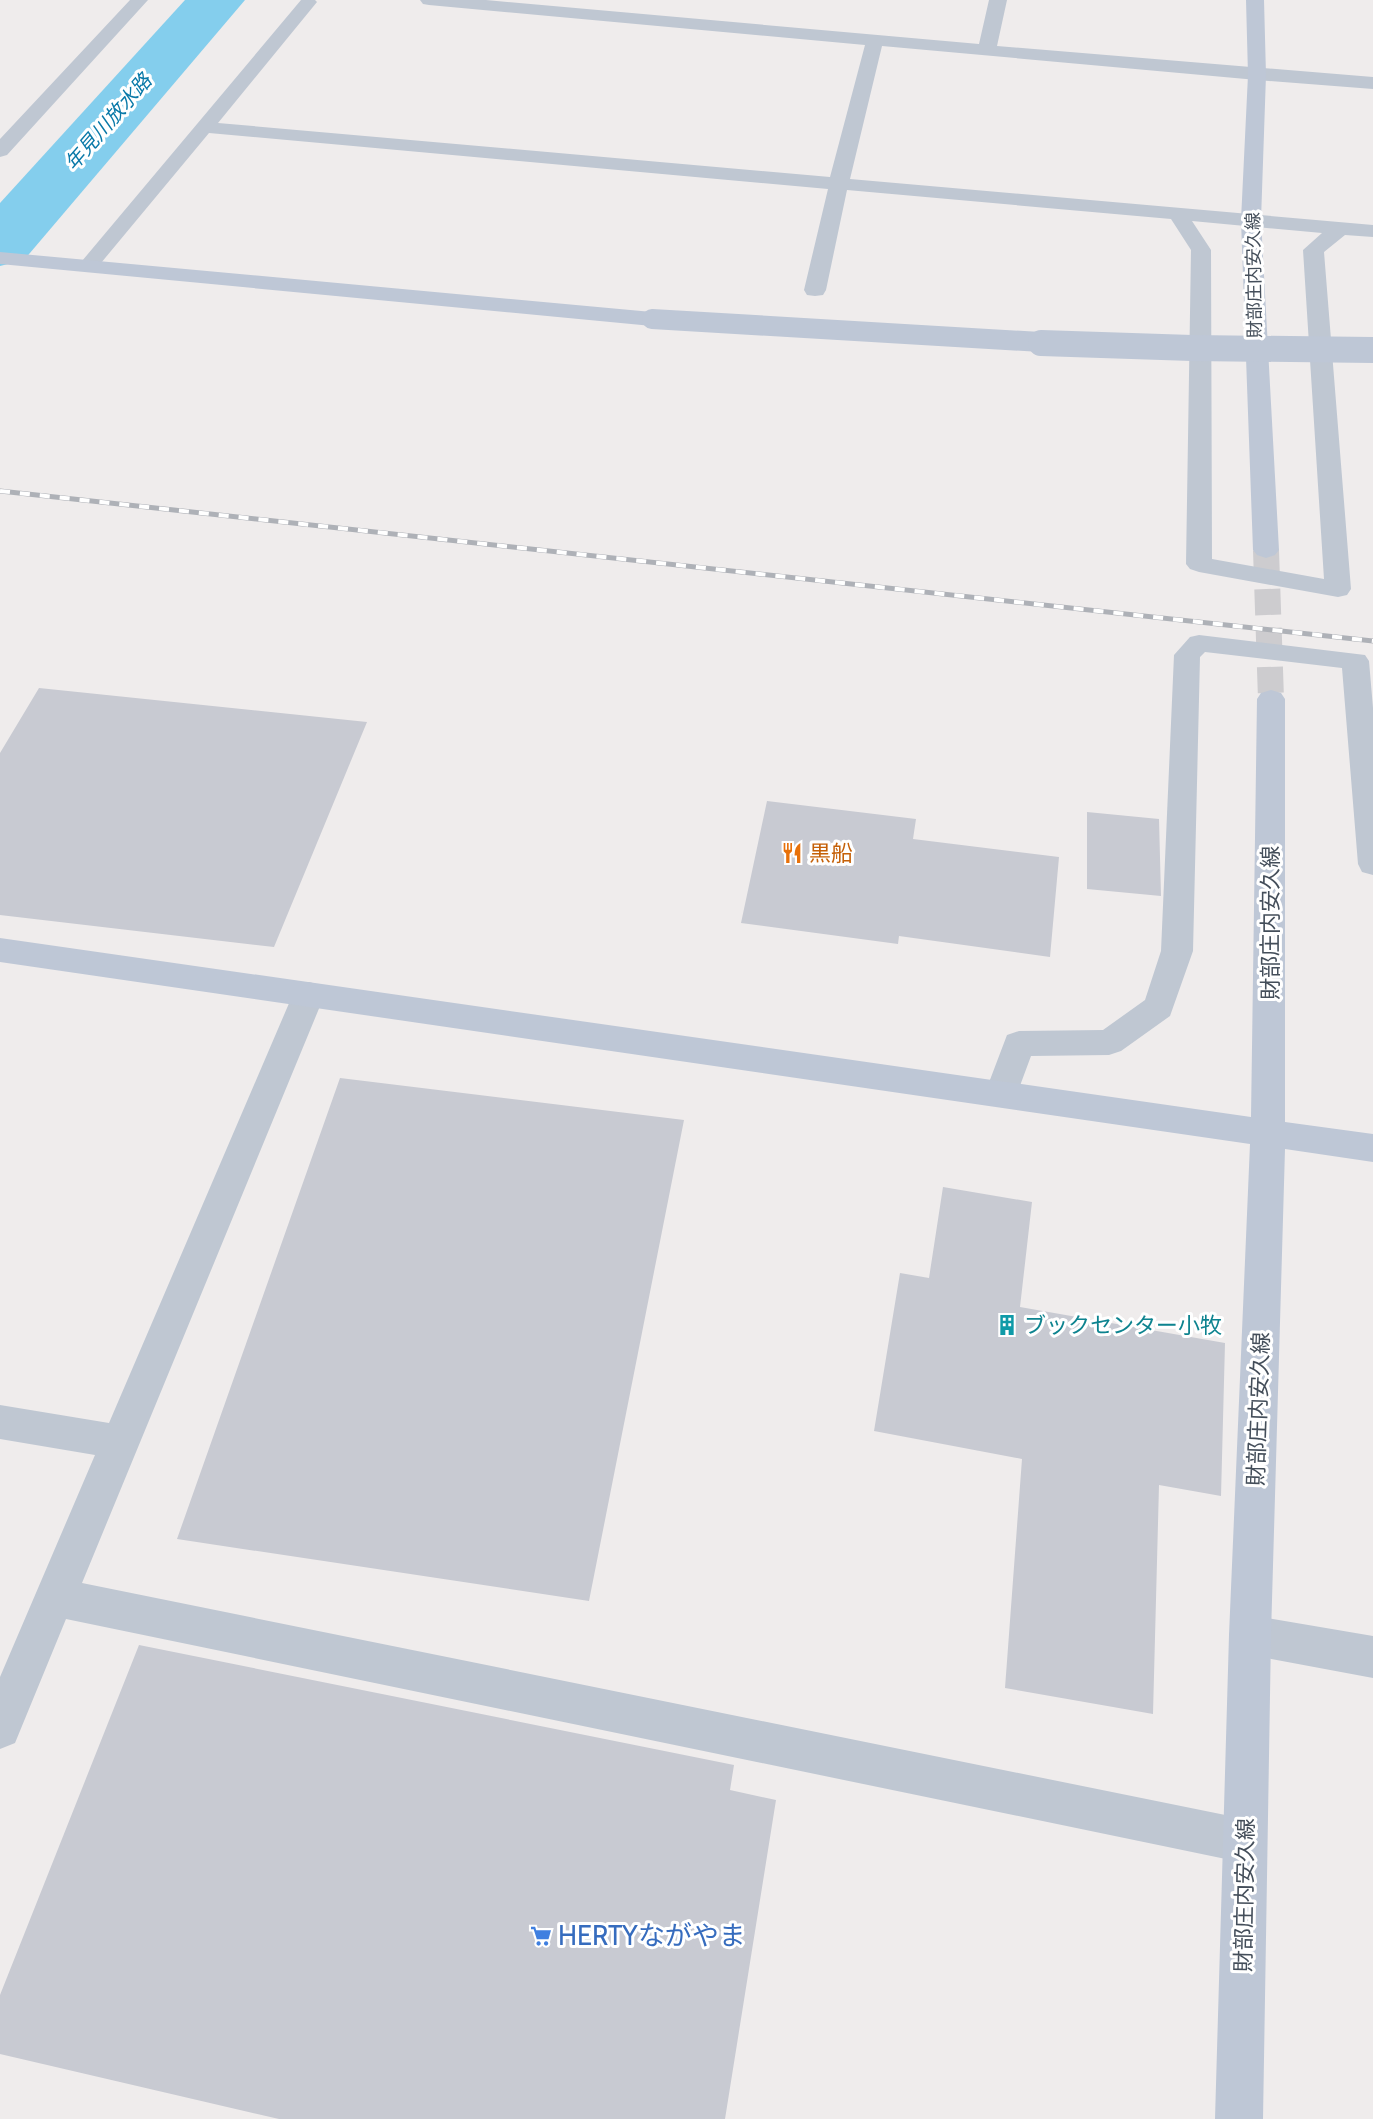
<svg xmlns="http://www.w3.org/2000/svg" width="1373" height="2119" viewBox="0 0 1373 2119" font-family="Cabin,'Noto Sans JP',sans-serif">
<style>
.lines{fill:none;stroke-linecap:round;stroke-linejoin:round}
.river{fill:#84ceed;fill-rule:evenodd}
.building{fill:#c8cad2}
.secondary-tunnel{stroke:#cdcccf;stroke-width:26;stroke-dasharray:26 13;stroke-linecap:butt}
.street{fill:#bfc7d2;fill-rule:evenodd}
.secondary{fill:#bec7d6;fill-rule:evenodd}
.rail-casing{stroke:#aeb1b7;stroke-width:5}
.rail{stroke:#fff;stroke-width:4;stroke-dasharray:10;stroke-linecap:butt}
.secondary-bridge-far1{stroke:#bec7d6;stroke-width:20}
.secondary-bridge{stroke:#bec7d6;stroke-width:26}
.labels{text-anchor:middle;stroke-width:6;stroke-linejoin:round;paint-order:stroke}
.far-street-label{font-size:18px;fill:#444e5a;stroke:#fff}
.far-water-label{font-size:20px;font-style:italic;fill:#0979a8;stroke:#fff}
.food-label{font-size:22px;fill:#c56008;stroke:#fff;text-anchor:start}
.street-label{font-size:22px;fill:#444e5a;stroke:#fff}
.culture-label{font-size:22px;fill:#0d838f;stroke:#fff;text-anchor:start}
.near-shop-label{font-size:27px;fill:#366cbe;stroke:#fff;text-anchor:start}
</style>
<rect width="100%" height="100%" fill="#efecec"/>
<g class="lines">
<!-- river -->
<path class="river" d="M185,0h60l-221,260 -24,6v-63z"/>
</g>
<!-- building -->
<path class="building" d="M39,688l328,34 -93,225 -274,-32v-162z
M767,801l149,18 -3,20 146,18 -9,100 -151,-21 -1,8 -157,-21z
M1087,812l72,7 2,77 -74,-7z
M340,1078l344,42 -95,481 -412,-62z
M943,1187l89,15 -12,105 205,36 -4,153 -62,-11 -6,229 -148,-26 17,-229 -148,-28 26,-158 29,5z
M139,1645l595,120 -4,25 46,10 -51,319h-446l-279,-65v-59z"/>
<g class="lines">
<!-- secondary-tunnel -->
<path class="secondary-tunnel" d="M1266,550l5,149"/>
<!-- street -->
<path class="street" d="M130,0h18l-141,155 -7,2v-18z
M301,0h14l2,2 -99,121 612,54 35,-132 -436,-40 -6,-1 -3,-4h66l493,44 10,-44h18l-10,46 376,31v12l-116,-9 -375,-34 -32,133 523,46v12l-28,-2 -21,17 27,337 -4,6 -9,2 -139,-25 -9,-3 -4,-5 5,-314 -20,-31 -324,-29 -21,100 -3,5 -8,1 -8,-1 -3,-5 24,-101 -619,-56 -113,136 -7,2 -7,-2 -4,-4 4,-4zM1192,221l130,12 -19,17 21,329 -112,-20 -1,-309z
M1199,635l166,20 4,6 4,47v167l-11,-3 -4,-8 -16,-196 -137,-16 -5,5 -7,294 -23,65 -49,35 -12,4 -78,1 -17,46 -12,4 -12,-4 -5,-9 22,-58 12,-4 84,-1 42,-30 16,-49 13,-296 16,-18z
M309,982l11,3 5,9 -243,589 1163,236 16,6 6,16 -6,16 -16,6 -1179,-244 -51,124 -15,6v-72l95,-222 -95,-16v-34l109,18 184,-429 5,-9z
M1250,1615l123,21v42l-123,-23 -15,-6 -6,-14 6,-14z"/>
<!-- secondary -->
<path class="secondary" d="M1246,0h18l2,75 -5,145 18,330 -4,5 -9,3 -9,-3 -4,-5 -12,-330 7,-145z
M0,252l652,60 8,2 3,5 -3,5 -8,2 -652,-62z
M1271,690l10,3 4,6v423l88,12v28l-88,-13 -14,486 -8,484h-48l14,-484 21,-491 -1250,-182v-24l1251,179 6,-418 4,-6z"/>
<defs>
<path id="rail" d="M0,491l1373,150"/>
</defs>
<!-- rail casing -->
<use href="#rail" class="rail-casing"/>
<!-- rail -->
<use href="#rail" class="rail"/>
<!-- secondary-bridge-far1 -->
<path class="secondary-bridge-far1" d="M652,319l422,25"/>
<!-- secondary-bridge -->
<path class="secondary-bridge" d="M1041,343l151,5 181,2"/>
</g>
<!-- icons -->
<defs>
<symbol id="restaurant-bare" viewBox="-9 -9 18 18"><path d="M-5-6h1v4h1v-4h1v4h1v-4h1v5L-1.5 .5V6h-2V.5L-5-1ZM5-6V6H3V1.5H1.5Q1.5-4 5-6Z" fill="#e8710a" stroke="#fff" stroke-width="2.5" paint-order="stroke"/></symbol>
<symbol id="building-bare" viewBox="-9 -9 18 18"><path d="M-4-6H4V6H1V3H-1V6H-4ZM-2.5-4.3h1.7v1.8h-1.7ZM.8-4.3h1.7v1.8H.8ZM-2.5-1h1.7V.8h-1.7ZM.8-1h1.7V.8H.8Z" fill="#0f9aa8" stroke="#fff" stroke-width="2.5" paint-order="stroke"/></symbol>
<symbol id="supermarket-bare" viewBox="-9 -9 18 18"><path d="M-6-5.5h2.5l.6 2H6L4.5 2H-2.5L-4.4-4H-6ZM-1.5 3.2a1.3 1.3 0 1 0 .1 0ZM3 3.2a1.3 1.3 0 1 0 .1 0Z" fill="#3f7fe0" stroke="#fff" stroke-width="2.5" paint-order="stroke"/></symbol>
</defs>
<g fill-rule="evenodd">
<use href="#restaurant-bare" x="777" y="838" width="30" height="30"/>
<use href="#building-bare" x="992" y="1310" width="30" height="30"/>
<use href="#supermarket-bare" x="526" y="1921" width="30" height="30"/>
</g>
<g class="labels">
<!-- far-street labels -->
<g class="far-street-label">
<text transform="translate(1254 275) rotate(-91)" y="6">財部庄内安久線</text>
</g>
<!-- far-water labels -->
<g class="far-water-label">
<text transform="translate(108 122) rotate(-49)" y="7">年見川放水路</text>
</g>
<!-- food labels -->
<g class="food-label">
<text x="809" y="861">黒船</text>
</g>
<!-- street labels -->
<g class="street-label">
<text transform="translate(1270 923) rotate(-90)" y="8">財部庄内安久線</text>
<text transform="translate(1258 1409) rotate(-88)" y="8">財部庄内安久線</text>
<text transform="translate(1244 1895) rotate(-89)" y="8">財部庄内安久線</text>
</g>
<!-- culture labels -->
<g class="culture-label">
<text x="1024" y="1333">ブックセンター小牧</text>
</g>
<!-- near-shop labels -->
<g class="near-shop-label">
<text x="558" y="1945">HERTYながやま</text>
</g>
</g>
</svg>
